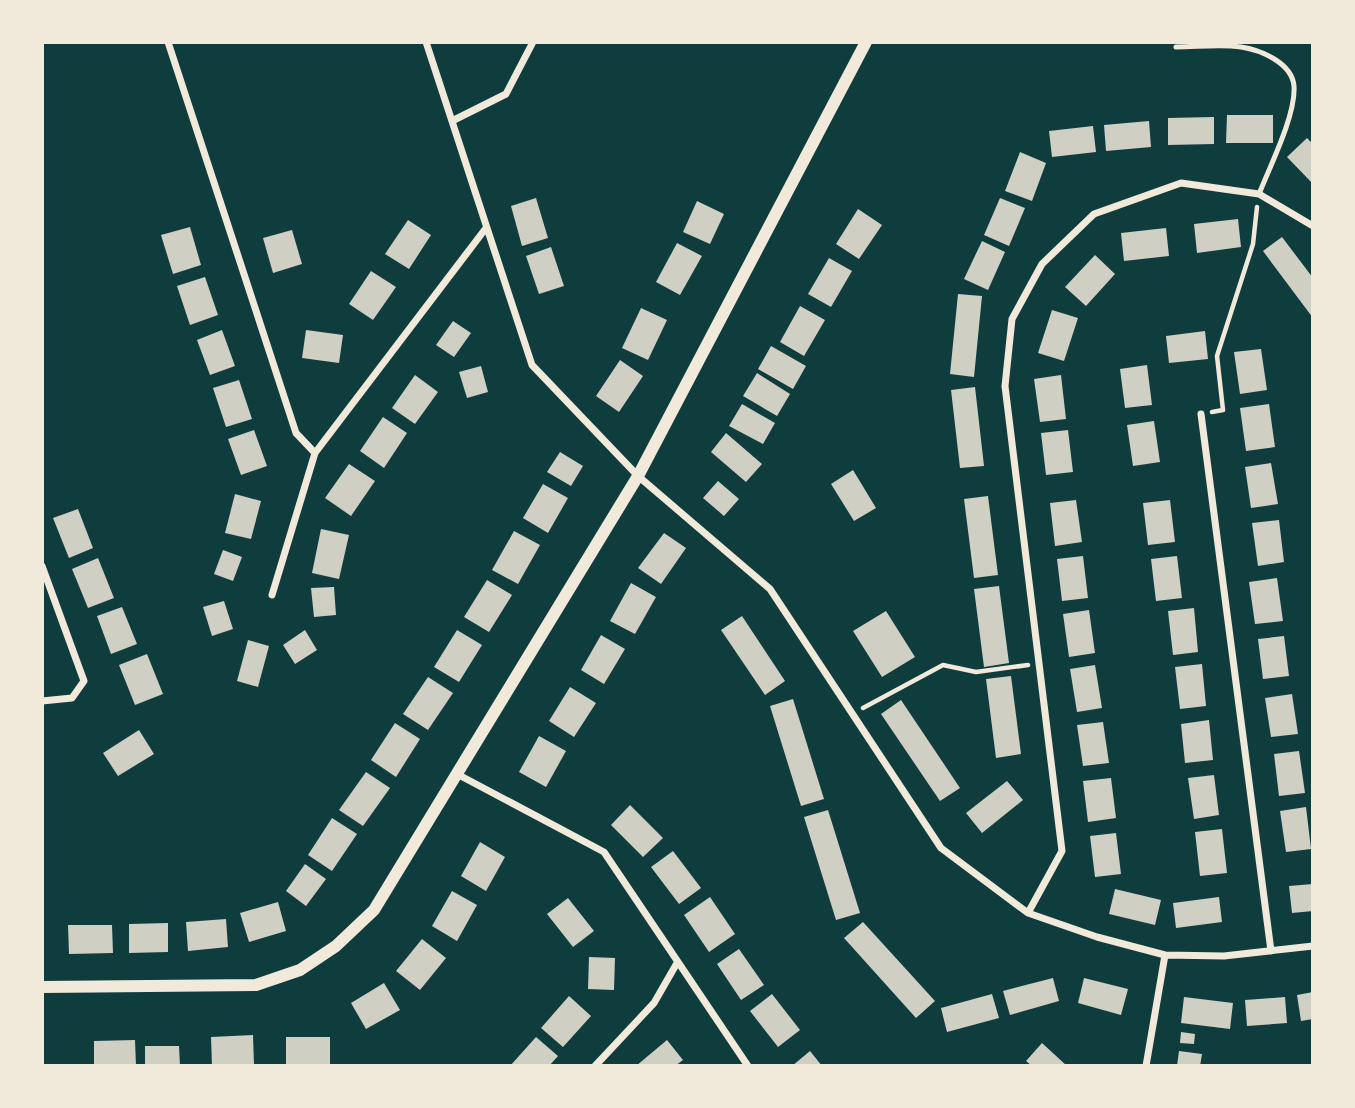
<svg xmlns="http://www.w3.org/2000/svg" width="1355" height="1108" viewBox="0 0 1355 1108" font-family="'Playfair Display',serif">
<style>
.building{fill:#cfcfc3}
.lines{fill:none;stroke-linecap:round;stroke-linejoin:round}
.path{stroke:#f1e9da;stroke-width:4.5}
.service{stroke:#f1e9da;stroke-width:5}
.minor{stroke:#f1e9da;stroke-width:7}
.tertiary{stroke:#f1e9da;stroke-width:12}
</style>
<rect width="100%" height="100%" fill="#0f3d3e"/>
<!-- building -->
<path class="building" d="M1227,115h46v28h-47z
M1214,117v27l-46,1v-27z
M1149,121l2,26 -45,4 -2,-26z
M1093,126l3,26 -44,5 -3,-26z
M1307,138l6,6v40l-26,-27z
M1020,152l26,11 -14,38 -27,-10z
M536,198l12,40 -26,8 -11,-40z
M1000,198l25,10 -16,38 -25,-11z
M697,201l27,13 -14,30 -27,-12z
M858,209l24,16 -23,34 -23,-15z
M1238,219l3,28 -44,6 -3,-29z
M408,220l23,15 -22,34 -24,-15z
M190,227l11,38 -28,9 -12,-39z
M1166,228l3,28 -45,5 -3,-28z
M292,230l10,34 -29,9 -10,-35z
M1282,237l31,41v40l-50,-67z
M982,241l23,11 -17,38 -24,-11z
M677,243l25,13 -22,39 -24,-13z
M551,247l13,39 -25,8 -13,-38z
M1095,255l20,19 -29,32 -21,-19z
M829,258l23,13 -21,36 -23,-13z
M371,271l25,16 -23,33 -24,-16z
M205,277l13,38 -28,10 -13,-39z
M958,294l24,2 -8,81 -24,-3z
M800,306l25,14 -21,36 -24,-14z
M641,308l26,12 -19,40 -26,-12z
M1052,310l26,8 -14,43 -26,-8z
M453,321l18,12 -17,24 -18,-12z
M222,330l13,36 -25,9 -13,-35z
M306,330l37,5 -4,28 -37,-5z
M1205,331l3,28 -39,4 -3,-27z
M771,346l35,20 -13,23 -35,-20z
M1261,349l6,41 -27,4 -6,-42z
M620,360l23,16 -24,36 -23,-16z
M1147,365l5,40 -27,3 -5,-39z
M481,366l7,26 -21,6 -8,-26z
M757,373l33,21 -13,22 -34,-20z
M415,375l23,17 -23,32 -23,-16z
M1061,375l5,44 -26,3 -6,-43z
M239,380l13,39 -26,8 -13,-39z
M975,387l9,79 -24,2 -9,-78z
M742,404l33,19 -12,21 -34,-18z
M1269,404l6,43 -29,4 -6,-43z
M383,417l24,16 -23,35 -24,-17z
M1154,421l6,41 -27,4 -6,-41z
M254,430l13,36 -26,9 -13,-36z
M1068,430l5,42 -27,3 -5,-42z
M726,433l36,31 -16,18 -35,-30z
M560,452l23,14 -12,20 -24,-14z
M1271,463l7,41 -27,4 -6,-41z
M349,464l26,17 -24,35 -26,-18z
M853,470l23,38 -22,13 -23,-37z
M718,481l21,18 -15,17 -21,-18z
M543,484l25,14 -20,35 -25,-15z
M235,494l26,7 -10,38 -26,-6z
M988,496l10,79 -24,3 -10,-79z
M1076,500l6,42 -27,4 -5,-43z
M1170,500l5,42 -27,3 -5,-42z
M78,509l15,39 -24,10 -16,-40z
M1279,520l5,42 -26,4 -6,-43z
M321,529l28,6 -10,44 -27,-6z
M514,531l26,14 -22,39 -26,-14z
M664,533l22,15 -25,36 -23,-16z
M223,550l19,7 -9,24 -19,-7z
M1083,556l5,42 -26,3 -5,-42z
M1177,556l5,42 -26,3 -5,-42z
M98,558l16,40 -26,10 -16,-39z
M1277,578l6,43 -28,3 -6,-42z
M487,580l25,15 -23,37 -25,-15z
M631,583l25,14 -21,37 -25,-13z
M999,586l10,77 -25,4 -10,-78z
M334,587l2,28 -22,2 -3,-29z
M224,601l9,28 -21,7 -9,-29z
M122,607l15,37 -26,10 -14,-38z
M1194,608l4,44 -25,3 -5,-44z
M1089,610l6,43 -26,4 -6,-43z
M886,611l29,46 -33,20 -29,-46z
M742,616l43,65 -20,14 -44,-65z
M305,630l12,20 -22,14 -12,-19z
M457,630l25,15 -23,37 -25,-15z
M601,635l24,14 -21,35 -23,-14z
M1284,636l5,40 -26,3 -5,-40z
M248,640l21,6 -11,41 -21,-6z
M147,654l16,40 -28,11 -16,-40z
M1202,664l4,42 -26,3 -5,-42z
M1095,665l7,43 -25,4 -7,-43z
M1011,676l10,78 -25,4 -10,-79z
M428,677l25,16 -25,37 -25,-16z
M570,687l26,16 -22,34 -25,-16z
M1292,694l6,40 -27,3 -6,-39z
M793,699l31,100 -23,7 -31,-100z
M901,700l59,88 -20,13 -59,-87z
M1209,720l4,40 -28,3 -4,-39z
M1103,722l6,41 -26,3 -6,-41z
M395,723l25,16 -24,38 -25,-17z
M139,730l15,24 -36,22 -15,-23z
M539,736l27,15 -20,36 -27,-15z
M1299,751l6,42 -26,3 -5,-42z
M366,772l24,16 -27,38 -24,-16z
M1214,775l5,40 -25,4 -6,-41z
M1111,778l5,40 -28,4 -5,-41z
M1007,781l16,19 -41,33 -16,-20z
M630,805l33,33 -20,19 -32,-32z
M1306,807l5,42 -25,3 -6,-41z
M828,810l32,103 -24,7 -32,-103z
M332,818l25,16 -25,37 -24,-16z
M1222,829l5,44 -27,3 -5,-44z
M1116,833l5,41 -26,3 -5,-41z
M480,842l25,15 -19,34 -25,-15z
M673,851l28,37 -22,16 -28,-37z
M305,864l21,15 -20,27 -20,-15z
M1313,884v27l-21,2 -3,-27z
M1115,889l46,11 -6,25 -46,-11z
M452,891l25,14 -20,36 -25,-15z
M710,897l25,37 -26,18 -25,-37z
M1219,897l3,25 -46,6 -3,-25z
M568,898l26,33 -21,16 -26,-33z
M278,902l8,29 -37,11 -9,-29z
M226,919l2,28 -40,4 -2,-29z
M863,922l72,79 -19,17 -72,-80z
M168,923v29l-39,1v-29z
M68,925h44l1,28 -44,1z
M422,939l24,19 -26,32 -24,-19z
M739,949l25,36 -23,15 -24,-36z
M589,957l26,1 -1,32 -26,-1z
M1053,978l6,23 -49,14 -7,-24z
M1084,978l44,11 -7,26 -43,-12z
M384,983l16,27 -34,19 -15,-26z
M1313,992v27l-12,2 -4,-26z
M772,994l28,36 -22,17 -28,-36z
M992,994l7,24 -52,14 -6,-24z
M569,996l22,20 -28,31 -22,-19z
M1184,997l49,6 -3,26 -49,-6z
M1285,997l2,26 -40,3 -2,-26z
M1181,1032l14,2 -1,10 -14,-1z
M253,1035l1,30 -42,1 -1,-29z
M286,1037h44v28h-44z
M536,1037l22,19 -9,10h-39z
M135,1040l1,26h-42v-25z
M667,1040l16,20 -8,6h-39z
M1042,1043l25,23h-35l-6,-5z
M145,1046h34l1,20h-35z
M810,1051l12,15h-30z
M1179,1051l23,3 -2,12h-23z"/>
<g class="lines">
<!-- path -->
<path class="path" d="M1212,412l11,-2 -6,-54 36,-112 4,-37
M863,708l80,-43 33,7 52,-7"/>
<!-- service -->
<path class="service" d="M1176,47c21,0 44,-3 65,0 20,3 51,16 53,39 2,29 -24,80 -35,108"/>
<!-- minor -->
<path class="minor" d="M168,42l128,391 19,20
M426,42l106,323 106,111 132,113 171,259 87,65 69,24 68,18 59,1 89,-10
M452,121l54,-27 27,-52
M1201,414l70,537
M42,566l42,115 -12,17 -30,3
M272,595l43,-142 171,-225
M457,774l147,78 144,214
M1028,913l34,-62 -57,-465 7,-67 30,-55 52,-50 87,-31 78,11 54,32
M595,1066l59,-63 23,-40
M1146,1066l19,-111"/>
<!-- tertiary -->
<path class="tertiary" d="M42,987l214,-2 44,-15 36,-24 38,-36 264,-434 228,-434"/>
</g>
<!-- border -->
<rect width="1355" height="1108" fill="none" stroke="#f1e9da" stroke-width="88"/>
</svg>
